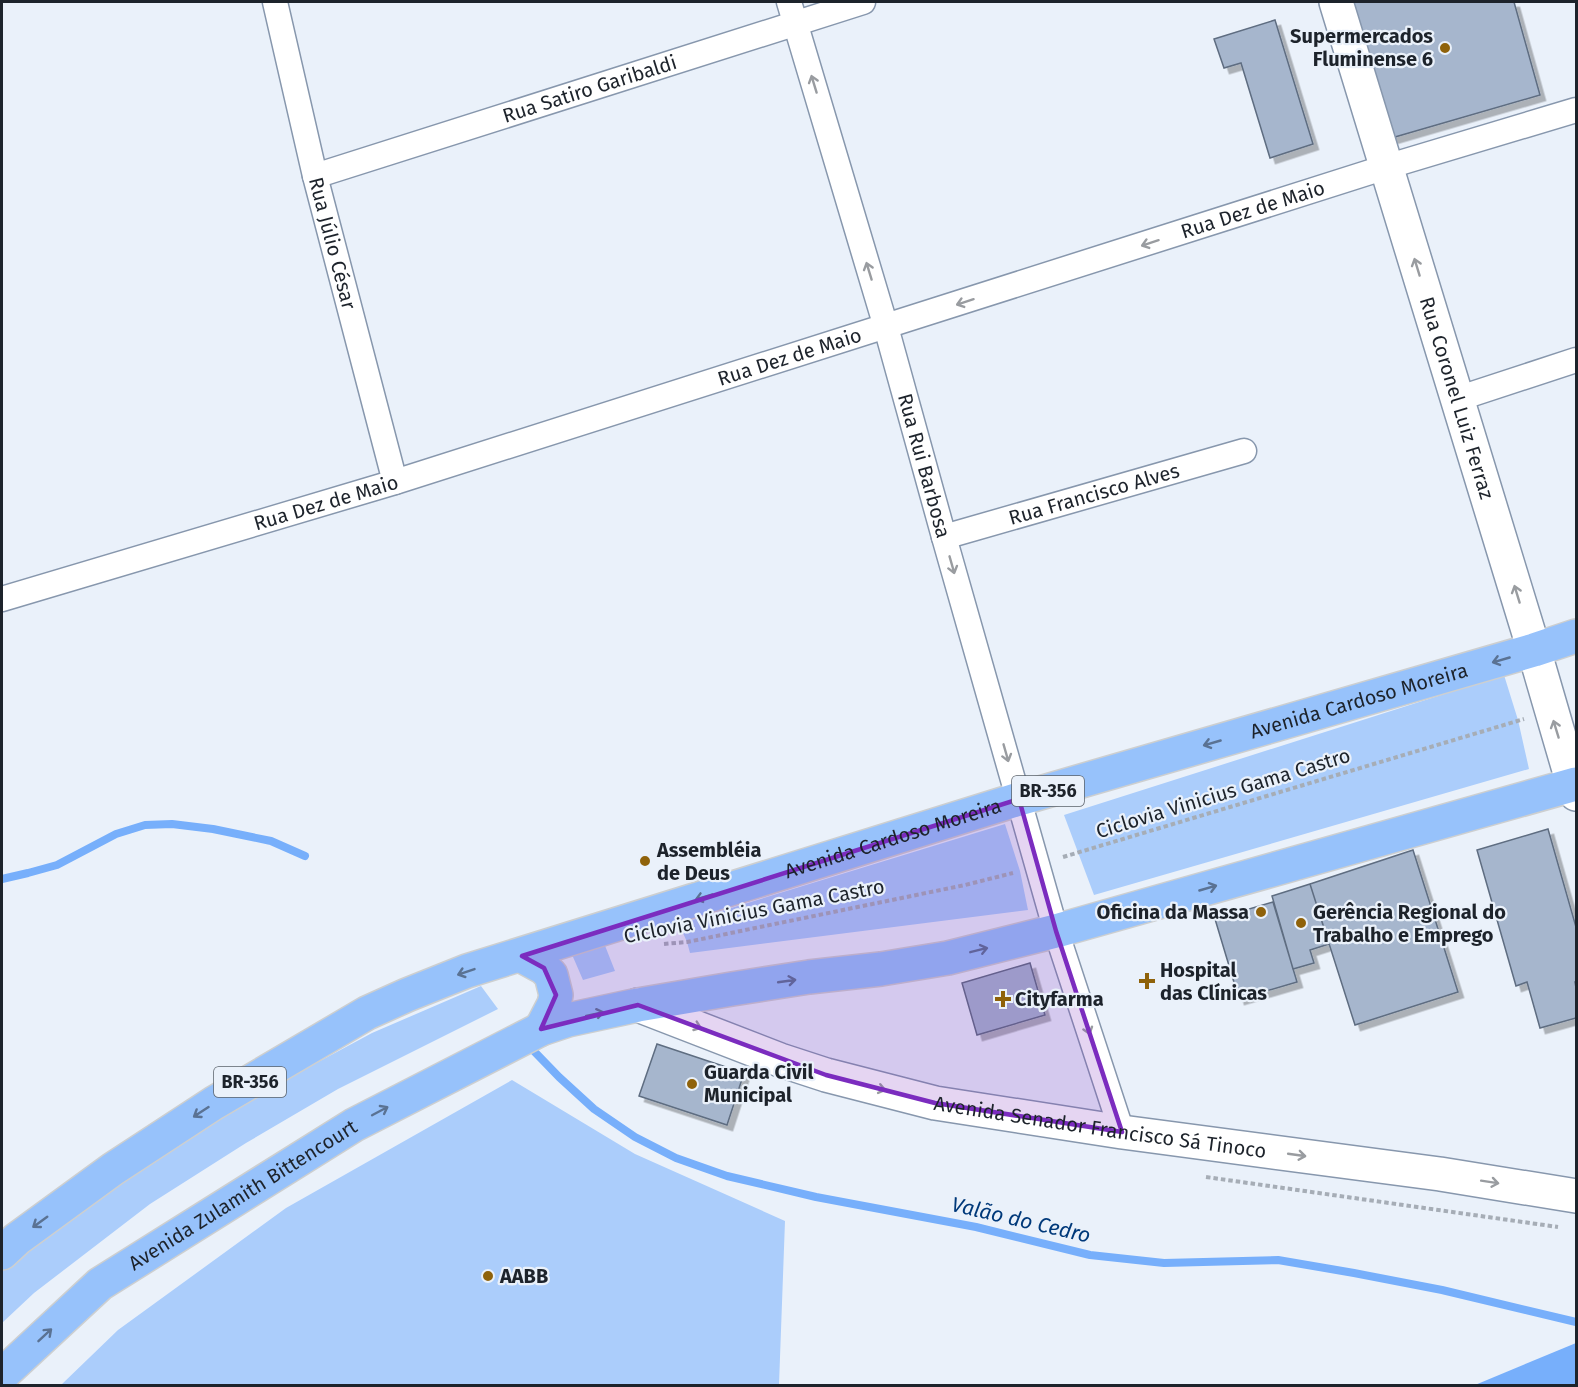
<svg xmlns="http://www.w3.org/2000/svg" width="1578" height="1387" viewBox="0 0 1578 1387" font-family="'Fira Sans',sans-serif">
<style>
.green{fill:#abcdfb}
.water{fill:#77affb}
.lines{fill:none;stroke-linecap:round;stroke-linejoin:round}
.stream{stroke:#77affb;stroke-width:8}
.building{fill:#a6b6cd;stroke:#5e6d81;stroke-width:1.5;filter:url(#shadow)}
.street-casing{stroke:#8797ad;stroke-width:27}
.secondary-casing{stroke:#8797ad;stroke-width:36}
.highway-casing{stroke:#cdcfd0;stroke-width:36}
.path{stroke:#a6adb6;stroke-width:4;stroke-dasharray:4.5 3;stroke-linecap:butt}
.street{stroke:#fff;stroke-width:24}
.secondary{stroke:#fff;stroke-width:33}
.highway{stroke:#97c2fb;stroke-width:33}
.oneway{stroke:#999ca0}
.oneway2{stroke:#5a7293}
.marked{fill:#7b2cbf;fill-opacity:0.2;stroke:#7b2cbf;stroke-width:4.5;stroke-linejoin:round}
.poi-dot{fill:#8f620a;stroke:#eaf1fa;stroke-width:2}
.labels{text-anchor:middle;stroke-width:4.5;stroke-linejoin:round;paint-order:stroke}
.shield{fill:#eaf1fa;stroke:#5a6169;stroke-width:1.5}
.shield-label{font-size:18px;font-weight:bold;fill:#1d232b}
.poi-label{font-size:20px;font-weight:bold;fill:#1d232b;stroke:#eaf1fa;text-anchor:start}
.street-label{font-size:20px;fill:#1d232b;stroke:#eaf1fa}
.water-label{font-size:21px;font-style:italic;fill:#00397a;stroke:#eaf1fa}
</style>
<defs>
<filter id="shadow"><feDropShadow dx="5.5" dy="5.5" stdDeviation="0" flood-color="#0004"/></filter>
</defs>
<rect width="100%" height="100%" fill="#eaf1fa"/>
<!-- green -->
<path class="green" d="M1504,675l14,45 11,49 -435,126 -30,-80z
M1005,824l15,47 8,39 -338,43 -3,-11 -8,-18z
M602,938l13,33 -32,9 -13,-30z
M481,986l17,23 -160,80 -92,54 -96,61 -116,89 -32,30v-53l84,-64 143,-96 143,-77z
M512,1080l123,74 150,67 -6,164h-718l57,-55 168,-122z"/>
<!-- water -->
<path class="water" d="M1576,1343v42h-101z"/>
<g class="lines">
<!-- stream -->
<path class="stream" d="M2,879l26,-6 29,-8 59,-31 29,-9 27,-1 41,5 58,12 34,15
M528,1045l31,32 35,32 41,28 41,21 51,18 89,21 160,30 114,28 74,8 114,-3 76,13 88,17 134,32"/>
</g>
<!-- building -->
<path class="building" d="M1349,2h165l26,93 -152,44z
M1275,20l38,124 -43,14 -29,-95 -17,5 -10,-29z
M1548,829l28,98v55h-1l1,6v30l-36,10 -13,-46 -11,4 -39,-136z
M1413,850l45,142 -103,33 -45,-141z
M1310,884l19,60 -19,6 4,13 -21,6 -21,-73z
M1273,902l24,80 -58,17 -24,-80z
M1030,963l15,52 -68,20 -15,-52z
M657,1044l87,29 -17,52 -88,-29z"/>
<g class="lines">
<defs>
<g id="street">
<path id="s1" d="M275,2l40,174 80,306"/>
<path id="s2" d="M789,2l97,325 58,210 112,394 66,201"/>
<path id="s3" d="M315,176l548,-174"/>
<path d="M1457,399l119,-39"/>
<path id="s4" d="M944,537l300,-86"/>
<path id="s5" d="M2,599l393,-117 991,-315 190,-57"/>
</g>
<g id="secondary">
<path id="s6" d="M1336,2l198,648 42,144"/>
<path id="s7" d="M638,1005l142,55 46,15 109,28 187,29 318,42 136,22"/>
</g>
<g id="highway">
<path d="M522,956l22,12 7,7 5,20 -2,9 -13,25"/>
<path id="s8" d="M2,1253l15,-14 96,-70 101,-66 153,-90 40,-18 60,-24 552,-172 515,-149 42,-14"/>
<path id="s9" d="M2,1375l98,-91 254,-159 187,-96 27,-9 70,-15 94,-16 77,-12 72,-8 67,-11 108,-27 520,-147"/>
</g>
</defs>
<!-- street casing -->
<use href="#street" class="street-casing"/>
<!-- secondary casing -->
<use href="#secondary" class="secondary-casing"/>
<!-- highway casing -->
<use href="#highway" class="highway-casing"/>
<!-- path -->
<path class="path" d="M1063,857l461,-138
M664,944l23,-2 278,-57 48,-12
M1206,1177l352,50"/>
<!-- street -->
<use href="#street" class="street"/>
<!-- secondary -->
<use href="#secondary" class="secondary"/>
<!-- highway -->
<use href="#highway" class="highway"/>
</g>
<!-- one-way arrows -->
<defs><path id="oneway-shaft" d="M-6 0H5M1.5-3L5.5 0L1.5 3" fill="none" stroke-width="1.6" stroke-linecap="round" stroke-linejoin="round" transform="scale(1.5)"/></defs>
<g class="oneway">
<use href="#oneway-shaft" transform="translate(814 84) rotate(-107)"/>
<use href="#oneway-shaft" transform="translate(1150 243) rotate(162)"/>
<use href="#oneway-shaft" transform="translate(1417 267) rotate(-107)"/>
<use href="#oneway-shaft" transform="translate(869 271) rotate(-107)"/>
<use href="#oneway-shaft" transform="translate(965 302) rotate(162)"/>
<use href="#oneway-shaft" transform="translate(952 565) rotate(74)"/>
<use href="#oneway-shaft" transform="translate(1517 594) rotate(-107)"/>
<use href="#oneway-shaft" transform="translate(1556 729) rotate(-107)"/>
<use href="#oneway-shaft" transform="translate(1006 753) rotate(74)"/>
<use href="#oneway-shaft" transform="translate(693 1025) rotate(21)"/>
<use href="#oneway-shaft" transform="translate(1087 1026) rotate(72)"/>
<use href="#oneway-shaft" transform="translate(877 1088) rotate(14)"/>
<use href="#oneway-shaft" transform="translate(1297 1155) rotate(8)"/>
<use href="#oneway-shaft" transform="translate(1490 1182) rotate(9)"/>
</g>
<g class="oneway2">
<use href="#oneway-shaft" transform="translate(1501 660) rotate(164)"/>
<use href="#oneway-shaft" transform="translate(1212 743) rotate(164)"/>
<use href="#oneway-shaft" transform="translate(1208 888) rotate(-16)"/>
<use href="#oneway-shaft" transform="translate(704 897) rotate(163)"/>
<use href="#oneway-shaft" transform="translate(979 950) rotate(-14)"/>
<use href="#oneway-shaft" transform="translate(466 972) rotate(161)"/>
<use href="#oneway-shaft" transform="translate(787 981) rotate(-8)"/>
<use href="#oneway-shaft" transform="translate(595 1014) rotate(-12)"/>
<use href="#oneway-shaft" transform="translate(380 1111) rotate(-28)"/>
<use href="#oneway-shaft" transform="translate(201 1112) rotate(147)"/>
<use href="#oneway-shaft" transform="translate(40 1222) rotate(144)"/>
<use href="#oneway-shaft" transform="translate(45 1335) rotate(-43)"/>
</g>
<!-- marked area -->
<path class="marked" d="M1019,799l37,132 66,201 -187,-29 -109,-28 -188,-70 -97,24 15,-34 -12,-27 -22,-12z"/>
<!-- markers -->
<g class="poi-dot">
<circle cx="1445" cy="48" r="6"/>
<circle cx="645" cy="861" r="6"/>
<circle cx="1261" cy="912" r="6"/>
<circle cx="1301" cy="923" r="6"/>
<path d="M1144 972h6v6h6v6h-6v6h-6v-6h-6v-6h6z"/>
<path d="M1000 990h6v6h6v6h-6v6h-6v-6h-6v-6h6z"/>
<circle cx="692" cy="1084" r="6"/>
<circle cx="488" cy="1276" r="6"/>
</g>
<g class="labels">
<!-- shield labels -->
<g class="shield">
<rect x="1012" y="776" width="72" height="30" rx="4.5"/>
<rect x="214" y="1067" width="72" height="30" rx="4.5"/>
</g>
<g class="shield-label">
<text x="1048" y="797">BR-356</text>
<text x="250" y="1088">BR-356</text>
</g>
<!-- poi labels -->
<g class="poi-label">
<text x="1433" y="43" text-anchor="end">Supermercados<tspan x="1433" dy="23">Fluminense 6</tspan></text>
<text x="657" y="857">Assembléia<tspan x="657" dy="23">de Deus</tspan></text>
<text x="1249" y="919" text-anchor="end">Oficina da Massa</text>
<text x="1313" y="919">Gerência Regional do<tspan x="1313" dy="23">Trabalho e Emprego</tspan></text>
<text x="1160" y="977">Hospital<tspan x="1160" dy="23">das Clínicas</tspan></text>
<text x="1015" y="1006">Cityfarma</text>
<text x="704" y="1079">Guarda Civil<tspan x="704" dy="23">Municipal</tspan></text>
<text x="500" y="1283">AABB</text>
</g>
<!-- street labels -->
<g class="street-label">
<text dy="7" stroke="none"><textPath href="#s3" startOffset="288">Rua Satiro Garibaldi</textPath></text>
<text dy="7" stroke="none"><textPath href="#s5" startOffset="1310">Rua Dez de Maio</textPath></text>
<text dy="7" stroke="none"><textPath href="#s1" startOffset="248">Rua Júlio César</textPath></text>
<text dy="7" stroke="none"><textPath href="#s5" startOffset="824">Rua Dez de Maio</textPath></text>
<text dy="7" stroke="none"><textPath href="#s6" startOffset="414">Rua Coronel Luiz Ferraz</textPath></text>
<text dy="7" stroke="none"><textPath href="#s2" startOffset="483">Rua Rui Barbosa</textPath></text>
<text dy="7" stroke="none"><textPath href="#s4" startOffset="156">Rua Francisco Alves</textPath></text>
<text dy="7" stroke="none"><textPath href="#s5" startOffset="338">Rua Dez de Maio</textPath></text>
<text dy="7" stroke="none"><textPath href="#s8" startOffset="1478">Avenida Cardoso Moreira</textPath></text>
<text transform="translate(1223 793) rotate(-17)" y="7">Ciclovia Vinicius Gama Castro</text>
<text dy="7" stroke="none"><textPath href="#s8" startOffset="992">Avenida Cardoso Moreira</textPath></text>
<text transform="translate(754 911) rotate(-11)" y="7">Ciclovia Vinicius Gama Castro</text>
<text dy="7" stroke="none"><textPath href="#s7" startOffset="480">Avenida Senador Francisco Sá Tinoco</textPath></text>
<text dy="7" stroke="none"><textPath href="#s9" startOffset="302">Avenida Zulamith Bittencourt</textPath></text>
</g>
<!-- water labels -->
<g class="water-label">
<text transform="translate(1021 1220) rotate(13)" y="7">Valão do Cedro</text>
</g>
</g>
<!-- border -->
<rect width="1578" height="1387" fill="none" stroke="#1d232b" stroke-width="6"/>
</svg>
